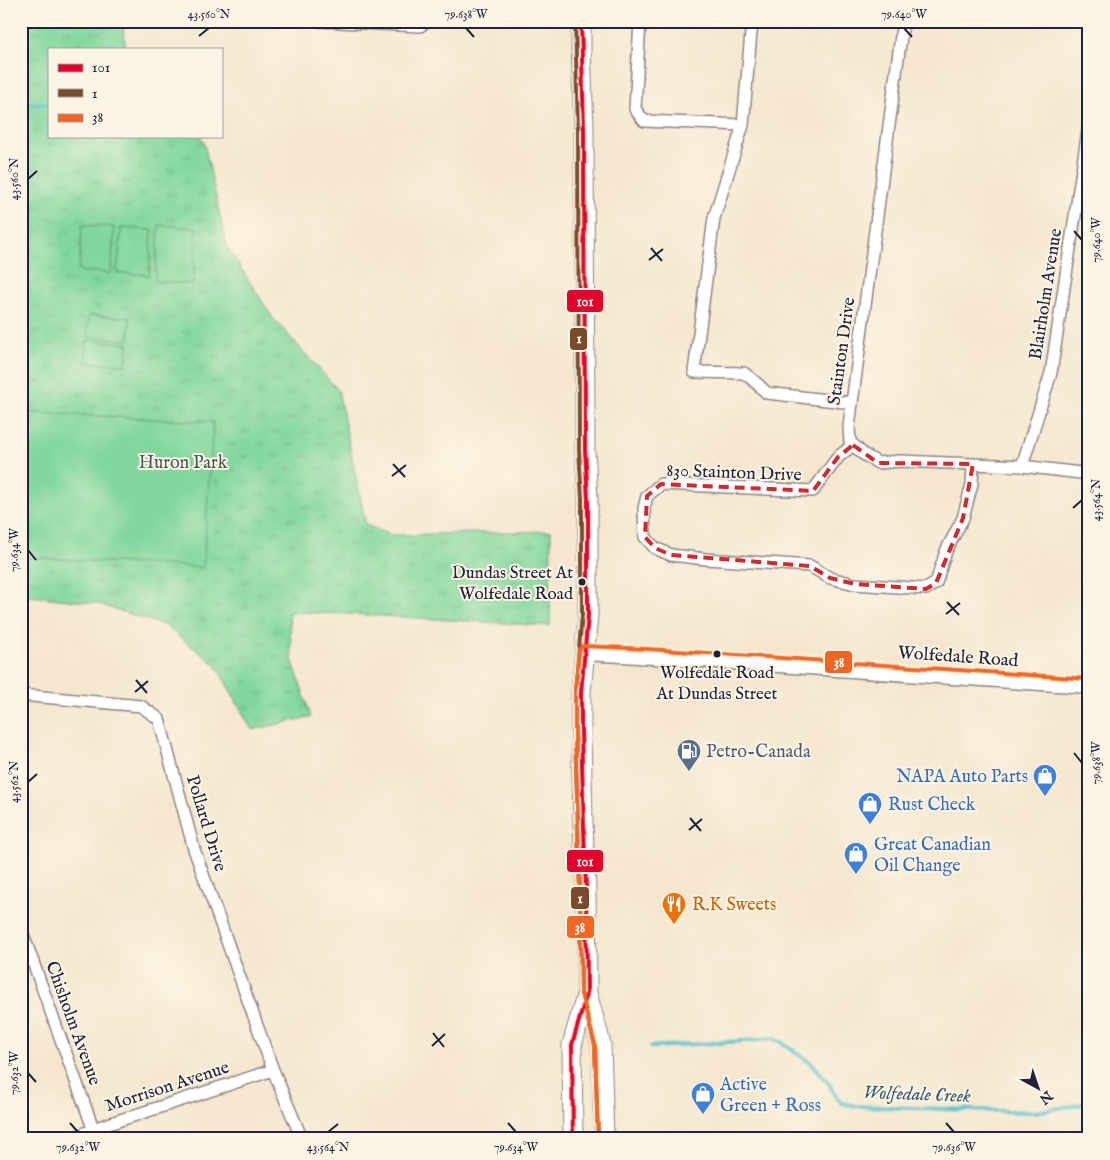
<svg xmlns="http://www.w3.org/2000/svg" width="1110" height="1160" viewBox="0 0 1110 1160" font-family="'IM FELL English',serif">
<style>
.park{fill:url(#park-tufts);stroke:#527d6c}
.garden{fill:#82d89c;stroke:#527d6c}
.lines{fill:none;stroke-linecap:round;stroke-linejoin:round}
.stream{stroke:#50bdc9;stroke-width:4.5}
.street-casing{stroke:#8b8484;stroke-width:14}
.secondary-casing{stroke:#8b8484;stroke-width:19}
.primary-casing{stroke:#8b8484;stroke-width:21}
.street{stroke:#fff;stroke-width:11}
.secondary{stroke:#fff;stroke-width:16}
.primary{stroke:#fff;stroke-width:19}
.bus-1-casing{stroke:#fcf5e5;stroke-width:8}
.bus-2-casing{stroke:#fcf5e5;stroke-width:8}
.bus-3-casing{stroke:#fcf5e5;stroke-width:8}
.bus-1{stroke:#e4002b;stroke-width:4}
.bus-2{stroke:#7a4b2a;stroke-width:4}
.bus-3{stroke:#f26522;stroke-width:4}
.marked{fill:none;stroke:#d62828;stroke-width:4;stroke-dasharray:10 6;stroke-linejoin:round}
.ticks{fill:none;stroke:#22223b;stroke-width:2}
.bus-dot{fill:#22223b;stroke:#fcf5e5;stroke-width:2}
.labels{text-anchor:middle;stroke-width:4;stroke-linejoin:round;paint-order:stroke}
.bus-label{font-size:17px;fill:#22223b;stroke:#fcf5e5;text-anchor:end}
.street-label{font-size:18px;fill:#22223b;stroke:#fcf5e5}
.park-label{font-size:18px;fill:#3f5958;stroke:#fcf5e5}
.service-label{font-size:18px;fill:#4e5e75;stroke:#fcf5e5;text-anchor:start}
.shop-label{font-size:18px;fill:#366cbe;stroke:#fcf5e5;text-anchor:start}
.food-label{font-size:18px;fill:#c56008;stroke:#fcf5e5;text-anchor:start}
.water-label{font-size:19px;font-style:italic;fill:#32586d;stroke:#fcf5e5}
.line-badge{stroke:#fcf5e5;stroke-width:2}
.badge-label{font-size:14px;text-anchor:middle;font-weight:bold;fill:#fff}
.neatline{fill:none;stroke:#22223b;stroke-width:2}
.ticks-label{font-size:12px;text-anchor:middle;fill:#22223b}
</style>
<defs>
<pattern id="park-tufts" width="24" height="20" patternUnits="userSpaceOnUse" patternTransform="scale(1.25)"><rect width="24" height="20" fill="#82d89c"/><path d="M3 7l-1-3M5 7V3M7 7l1-3M15 17l-1-3M17 17v-4M19 17l1-3" fill="none" stroke="#70b987"/></pattern>
</defs>
<rect width="100%" height="100%" fill="#fcf5e5"/>
<filter id="ink" filterUnits="userSpaceOnUse"><feTurbulence type="fractalNoise" baseFrequency=".02" numOctaves="2"/><feDisplacementMap in="SourceGraphic" scale="10" xChannelSelector="R" yChannelSelector="G"/><feConvolveMatrix kernelMatrix="1 2 1 2 8 2 1 2 1" color-interpolation-filters="sRGB"/></filter>
<filter id="wash" filterUnits="userSpaceOnUse"><feTurbulence type="fractalNoise" baseFrequency=".0096" numOctaves="4" result="noise"/><feDisplacementMap in="SourceGraphic" scale="20" xChannelSelector="R" yChannelSelector="G"/><feGaussianBlur stdDeviation="1.12" result="paint"/><feColorMatrix in="noise" values="0 0 0 0 0 0 0 0 0 0 0 0 0 0 0 0 0 1.4 0 .05"/><feComposite in="paint" operator="in"/></filter>
<g filter="url(#wash)">
<rect width="100%" height="100%" fill="#f4e7cd"/>
<!-- park -->
<path class="park" d="M21,21h101l4,28h-77v87h151l4,7 23,104 46,71 65,72 28,135 25,10 160,-4 -1,95 -202,-12 -59,-2 3,47 19,58 -59,13 -36,-65 -52,-40 -69,-22 -74,-8z"/>
<!-- garden -->
<path class="garden" d="M21,203l13,1 -13,147z
M82,225l32,2 -3,46 -32,-2z
M159,225l38,3 -4,56 -38,-3z
M121,228l31,2 -3,45 -32,-2z
M89,315l41,3 -1,22 -42,-4z
M87,340l41,3 -2,22 -41,-3z
M21,412l192,10 -10,145 -182,-10z"/>
<g class="lines">
<!-- stream -->
<path class="stream" d="M21,103l28,1
M651,1047l107,-7 13,-2 10,4 30,21 17,19 9,16 5,5 14,3 179,6 54,-9"/>
</g>
</g>
<g filter="url(#ink)">
<g class="lines">
<defs>
<path id="street" d="M320,21l100,5 7,-5
M640,21l-5,88 9,12 99,4
M752,21l-9,104 -29,93 -20,154 50,1 9,7 14,13 85,10
M903,21l-51,382 -3,24 1,15 13,12 15,9 22,-2 122,5 67,8
M853,445l-15,12 -25,34 -152,-7 -14,12 -3,12 1,29 10,11 16,7 35,4 104,7 20,12 25,6 71,5 10,-6 10,-32 17,-33 9,-34 1,-20
M1022,466l29,-93 38,-249
M21,695l120,11 18,13 35,130 79,221 29,69
M21,929l76,210
M73,1139l20,-10 180,-59"/>
<path id="secondary" d="M585,652c168,9 336,23 504,33"/>
<path id="primary" d="M581,21v27l3,82 1,320 3,49v116l-7,77v40l2,91 3,68 1,102 14,51 3,95
M573,1139l-1,-94 15,-52"/>
</defs>
<!-- street casing -->
<use href="#street" class="street-casing"/>
<!-- secondary casing -->
<use href="#secondary" class="secondary-casing"/>
<!-- primary casing -->
<use href="#primary" class="primary-casing"/>
<!-- street -->
<use href="#street" class="street"/>
<!-- secondary -->
<use href="#secondary" class="secondary"/>
<!-- primary -->
<use href="#primary" class="primary"/>
<defs>
<path id="bus-1" d="M573,1139l-1,-94 15,-52 -1,-102 -5,-159v-40l7,-77v-116l-3,-49 -1,-320 -3,-109"/>
<path id="bus-2" d="M575,21l3,109 1,320 3,49v116l-7,76v41l5,159 1,102 14,52 3,94"/>
<path id="bus-3" d="M598,1139l-3,-94 -14,-52 -1,-102 -5,-159v-41l4,-40 2,-4 4,-1 63,3 441,30"/>
</defs>
<!-- bus-1 casing -->
<use href="#bus-1" class="bus-1-casing"/>
<!-- bus-2 casing -->
<use href="#bus-2" class="bus-2-casing"/>
<!-- bus-3 casing -->
<use href="#bus-3" class="bus-3-casing"/>
<!-- bus-1 -->
<use href="#bus-1" class="bus-1"/>
<!-- bus-2 -->
<use href="#bus-2" class="bus-2"/>
<!-- bus-3 -->
<use href="#bus-3" class="bus-3"/>
</g>
</g>
<!-- marked area -->
<path class="marked" d="M853,445l25,18 95,1 -10,54 -27,65 -10,6 -71,-5 -25,-6 -20,-12 -139,-11 -16,-7 -10,-11 2,-41 14,-12 152,7 25,-34z"/>
<!-- ticks -->
<path class="ticks" d="M466,28l8,9M904,28l8,9M199,36l10,-8M28,179l9,-8M1074,231l8,9M651,248l11,13M649,260l14,-11M393,464l12,13M392,476l14,-11M1073,508l9,-8M28,550l8,10M947,602l12,13M946,614l14,-11M136,680l11,13M135,692l13,-11M1074,753l8,10M28,782l9,-8M690,818l11,13M689,830l13,-11M433,1033l11,14M432,1046l13,-12M28,1073l8,9M70,1123l8,9M508,1123l8,9M946,1123l8,9M328,1132l10,-8"/>
<!-- icons -->
<defs>
<symbol id="fuel-pin" viewBox="-11 -11 22 30"><path d="M0 17L-7.5 6A9.5 9.5 0 1 1 7.5 6Z" fill="#5c6f8a" stroke="#fcf5e5"/><path d="M-5.5-6h7V0h2V4h1.3V-2.5L3-4.5l.8-.8L6-3V5H2.5V1h-1V6h-7ZM-4.2-4.7v3.2H.2V-4.7Z" fill="#fff"/></symbol>
<symbol id="shop-pin" viewBox="-11 -11 22 30"><path d="M0 17L-7.5 6A9.5 9.5 0 1 1 7.5 6Z" fill="#3f7fe0" stroke="#fcf5e5"/><path d="M-5-2.5h2.3a2.7 3.5 0 0 1 5.4 0H5L5.5 6h-11ZM-1.5-2.5h3a1.5 2.3 0 0 0-3 0Z" fill="#fff"/></symbol>
<symbol id="restaurant-pin" viewBox="-11 -11 22 30"><path d="M0 17L-7.5 6A9.5 9.5 0 1 1 7.5 6Z" fill="#e8710a" stroke="#fcf5e5"/><path d="M-5-6h1v4h1v-4h1v4h1v-4h1v5L-1.5 .5V6h-2V.5L-5-1ZM5-6V6H3V1.5H1.5Q1.5-4 5-6Z" fill="#fff"/></symbol>
</defs>
<g fill-rule="evenodd">
<use href="#fuel-pin" x="675" y="737" width="28" height="38"/>
<use href="#shop-pin" x="1031" y="762" width="28" height="38"/>
<use href="#shop-pin" x="856" y="790" width="28" height="38"/>
<use href="#shop-pin" x="842" y="840" width="28" height="38"/>
<use href="#restaurant-pin" x="660" y="890" width="28" height="38"/>
<use href="#shop-pin" x="689" y="1080" width="28" height="38"/>
</g>
<!-- markers -->
<g class="bus-dot">
<circle cx="582" cy="582" r="4.5"/>
<circle cx="717" cy="654" r="4.5"/>
</g>
<g class="labels">
<!-- bus labels -->
<g class="bus-label">
<text x="573" y="578">Dundas Street At<tspan x="573" dy="21">Wolfedale Road</tspan></text>
<text x="717" y="678" text-anchor="middle">Wolfedale Road<tspan x="717" dy="21">At Dundas Street</tspan></text>
</g>
<!-- street labels -->
<g class="street-label">
<text transform="translate(1045 294) rotate(-81)" y="6">Blairholm Avenue</text>
<text transform="translate(841 351) rotate(-82)" y="6">Stainton Drive</text>
<text transform="translate(734 472) rotate(2)" y="6">830 Stainton Drive</text>
<text transform="translate(958 656) rotate(4)" y="6">Wolfedale Road</text>
<text transform="translate(207 823) rotate(73)" y="6">Pollard Drive</text>
<text transform="translate(74 1023) rotate(70)" y="6">Chisholm Avenue</text>
<text transform="translate(167 1086) rotate(-18)" y="6">Morrison Avenue</text>
</g>
<!-- park labels -->
<g class="park-label">
<text x="183" y="468">Huron Park</text>
</g>
<!-- service labels -->
<g class="service-label">
<text x="706" y="757">Petro-Canada</text>
</g>
<!-- shop labels -->
<g class="shop-label">
<text x="1028" y="782" text-anchor="end">NAPA Auto Parts</text>
<text x="888" y="810">Rust Check</text>
<text x="874" y="850">Great Canadian<tspan x="874" dy="21">Oil Change</tspan></text>
<text x="720" y="1090">Active<tspan x="720" dy="21">Green + Ross</tspan></text>
</g>
<!-- food labels -->
<g class="food-label">
<text x="692" y="910">R.K Sweets</text>
</g>
<!-- water labels -->
<g class="water-label">
<text transform="translate(917 1093) rotate(2)" y="7">Wolfedale Creek</text>
</g>
</g>
<g class="line-badge">
<rect x="566" y="289" width="38" height="24" rx="5" fill="#e4002b"/>
<rect x="569" y="327" width="19" height="24" rx="5" fill="#7a4b2a"/>
<rect x="824" y="650" width="29" height="24" rx="5" fill="#f26522"/>
<rect x="566" y="849" width="38" height="24" rx="5" fill="#e4002b"/>
<rect x="570" y="886" width="20" height="24" rx="5" fill="#7a4b2a"/>
<rect x="566" y="915" width="29" height="24" rx="5" fill="#f26522"/>
</g>
<g class="badge-label">
<text x="585" y="306">101</text>
<text x="579" y="343">1</text>
<text x="839" y="667">38</text>
<text x="585" y="866">101</text>
<text x="580" y="903">1</text>
<text x="580" y="932">38</text>
</g>
<!-- margin -->
<rect width="1110" height="1160" fill="none" stroke="#fcf5e5" stroke-width="55"/>
<!-- legend -->
<rect x="48" y="48" width="175" height="90" fill="#fcf5e5" stroke="#a5a1a1"/>
<rect x="58" y="64" width="25" height="8" fill="#e4002b" stroke="#a5a1a1"/>
<text x="92" y="72" font-size="15" fill="#22223b">101</text>
<rect x="58" y="89" width="25" height="8" fill="#7a4b2a" stroke="#a5a1a1"/>
<text x="92" y="98" font-size="15" fill="#22223b">1</text>
<rect x="58" y="114" width="25" height="8" fill="#f26522" stroke="#a5a1a1"/>
<text x="92" y="122" font-size="15" fill="#22223b">38</text>
<!-- north arrow -->
<g transform="translate(1038 1088) rotate(140)" stroke="#fcf5e5" stroke-width="4" paint-order="stroke">
<path d="M0-4L9 19L0 12L-9 19Z" fill="#22223b"/>
<text y="-8" font-size="14" font-weight="bold" text-anchor="middle" fill="#22223b">N</text>
</g>
<rect x="28" y="28" width="1054" height="1104" class="neatline"/>
<g class="ticks-label">
<text x="209" y="18">43.560°N</text>
<text x="466" y="18">79.638°W</text>
<text x="904" y="18">79.640°W</text>
<text transform="translate(14 179) rotate(-90)" y="4">43.560°N</text>
<text transform="translate(1096 240) rotate(-90)" y="4">79.640°W</text>
<text transform="translate(1096 500) rotate(-90)" y="4">43.564°N</text>
<text transform="translate(14 550) rotate(-90)" y="4">79.634°W</text>
<text transform="translate(1096 763) rotate(-90)" y="4">79.638°W</text>
<text transform="translate(14 782) rotate(-90)" y="4">43.562°N</text>
<text transform="translate(14 1073) rotate(-90)" y="4">79.632°W</text>
<text x="78" y="1151">79.632°W</text>
<text x="328" y="1151">43.564°N</text>
<text x="516" y="1151">79.634°W</text>
<text x="954" y="1151">79.636°W</text>
</g>
</svg>
